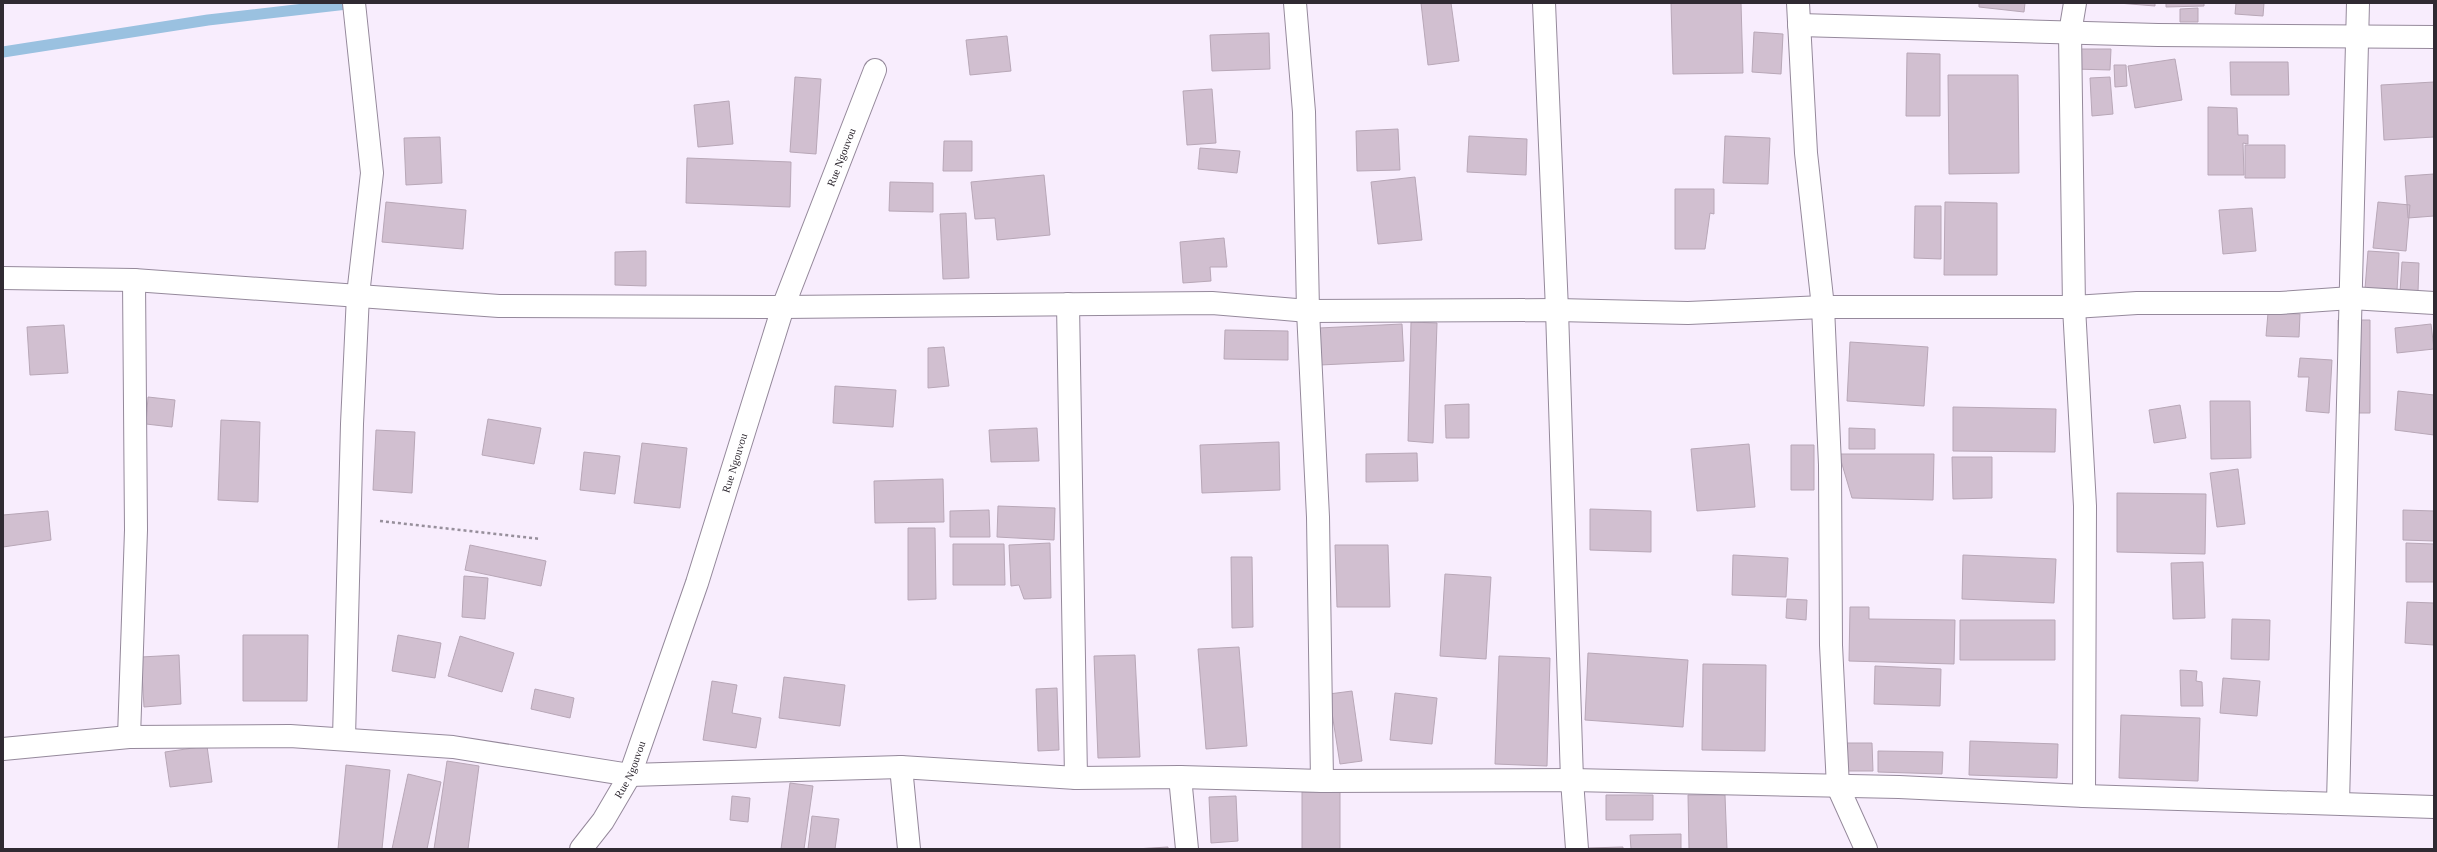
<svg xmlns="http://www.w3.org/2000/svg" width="2437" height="852" viewBox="0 0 2437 852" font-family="'Times New Roman',serif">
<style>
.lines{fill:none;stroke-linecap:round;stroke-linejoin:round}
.stream{stroke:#9ac1e0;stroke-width:11}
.building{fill:#d1bfd0;stroke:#b8a7b7}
.minor-casing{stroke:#95899b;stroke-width:24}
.path{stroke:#978f9b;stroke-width:2.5;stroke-dasharray:3 3;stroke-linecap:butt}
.minor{stroke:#fff;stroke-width:22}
.labels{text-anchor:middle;stroke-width:3.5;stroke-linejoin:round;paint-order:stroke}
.street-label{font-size:11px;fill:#302a32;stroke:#fff}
</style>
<rect width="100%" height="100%" fill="#f8edfd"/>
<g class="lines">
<!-- stream -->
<path class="stream" d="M3,52l205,-32 148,-17"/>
</g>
<!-- building -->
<path class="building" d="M1421,3h30l8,58 -31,4z
M1671,3h70l2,70 -70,1z
M1979,3h46l-1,9 -45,-5z
M2118,3h37v3z
M2166,3h38v3l-38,1z
M2236,3h28l-1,13 -28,-2z
M2198,8v14h-18v-13z
M1754,32l29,2 -2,40 -29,-2z
M1269,33l1,36 -58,2 -2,-36z
M1007,36l4,35 -41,4 -4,-35z
M2074,49h37l-1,21 -36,-1z
M1907,53l33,1v62h-34z
M2175,59l7,41 -47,8 -7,-42z
M2230,62h58l1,33h-58z
M2114,65h12l1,21 -12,1z
M1948,75h70l1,98 -70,1z
M795,77l26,2 -5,75 -26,-2z
M2110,77l3,37 -21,2 -2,-38z
M2434,82v55l-50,3 -3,-55z
M1212,89l4,54 -29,2 -4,-54z
M729,101l4,43 -35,3 -4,-42z
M2208,107l29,1 1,27h10v9l-5,-1 1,32h-36z
M1398,129l2,41 -43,1 -1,-40z
M1469,136l58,3 -1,36 -59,-3z
M1725,136l45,2 -2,46 -45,-1z
M440,137l2,46 -36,2 -2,-47z
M944,141h28v30h-29z
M2245,145h40v33h-40z
M1200,148l40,3 -3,22 -39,-4z
M687,158l104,4 -1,45 -104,-4z
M2434,174v42l-26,2 -3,-42z
M1044,175l6,60 -53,5 -2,-22 -20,1 -4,-37z
M1415,177l7,63 -44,4 -7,-62z
M890,182l43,1v29l-44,-1z
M1675,189h39v25l-4,-1 -5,36h-30z
M386,202l80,8 -3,39 -81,-7z
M1945,202l52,1v72h-53z
M2378,202l32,3 -4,46 -33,-3z
M1915,206h26v53l-27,-1z
M2252,208l4,43 -33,3 -4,-44z
M966,213l3,65 -26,1 -3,-65z
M1224,238l3,29h-17l1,14 -28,2 -3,-41z
M646,251v35l-31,-1v-33z
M2368,251l31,2 -2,38 -32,-2z
M2402,262l17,1 -1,29h-18z
M2268,313l32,1 -1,23 -33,-1z
M2338,320h32v93h-31z
M1411,322l26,1 -4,120 -25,-2z
M1402,324l2,37 -84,4 -1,-37z
M2431,324l3,25 -37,4 -2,-25z
M64,325l4,48 -38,2 -3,-48z
M1225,330l63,1v29l-64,-1z
M1850,342l78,5 -4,59 -77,-5z
M944,347l5,39 -21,2v-40z
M2300,358l32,2 -3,53 -23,-2 3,-34h-11z
M835,386l61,4 -3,37 -60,-4z
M2398,391l36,4v40l-39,-5z
M148,397l27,3 -3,27 -26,-3z
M2210,401h40l1,57 -40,1z
M1469,404v34h-23l-1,-33z
M2180,405l6,33 -32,5 -5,-33z
M1953,407l103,2 -1,43 -102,-1z
M488,419l53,9 -7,36 -52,-9z
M221,420l39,2 -2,80 -40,-2z
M1037,428l2,33 -48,1 -2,-32z
M1849,428l26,1v20h-26z
M376,430l39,2 -3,61 -39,-3z
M1279,442l1,48 -78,3 -2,-48z
M642,443l45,5 -7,60 -46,-5z
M1749,444l6,63 -58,4 -6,-62z
M1791,445h23v45h-23z
M584,452l36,4 -5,38 -35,-4z
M1417,453l1,28 -52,1v-28z
M1839,454h95l-1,46 -81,-2z
M1952,457h40v41l-39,1z
M2238,469l7,55 -28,3 -7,-54z
M943,479l1,43 -69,1 -1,-42z
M2117,493l89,1 -1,60 -88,-2z
M998,506l57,2 -1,32 -57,-3z
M1590,509l61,2v41l-61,-2z
M989,510l1,27h-40v-26z
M2403,510l31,1v30l-31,-1z
M48,511l3,29 -48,7v-32z
M908,528h27l1,71 -28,1z
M1050,543l1,55 -27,1 -5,-14 -8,1 -2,-41z
M2406,543l28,1v38h-28z
M953,544h51l1,41h-52z
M470,545l76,16 -5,25 -76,-16z
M1335,545h53l2,62h-53z
M1733,555l55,3 -2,39 -54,-2z
M1963,555l93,4 -2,44 -92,-4z
M1231,557h21l1,70 -21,1z
M2203,562l2,56 -32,1 -2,-56z
M1445,574l46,3 -5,82 -46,-3z
M464,576l24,2 -3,41 -23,-2z
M1787,599l20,1 -1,20 -20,-2z
M2407,602l27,1v42l-29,-2z
M1850,607h19v12l86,1 -1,44 -105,-3z
M2232,619l38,1 -1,40 -38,-1z
M1960,620h95v40h-95z
M243,635h65l-1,66h-64z
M398,635l43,8 -6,35 -43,-7z
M460,636l54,17 -12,39 -54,-16z
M1239,647l8,99 -41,3 -8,-100z
M1588,653l100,7 -5,67 -98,-7z
M179,655l2,49 -37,3 -3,-50z
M1135,655l5,102 -42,1 -4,-102z
M1499,656l51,2 -3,108 -52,-2z
M1703,664l63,1 -1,86 -63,-1z
M1875,666l66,3 -1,37 -66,-2z
M2180,670l17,1 -1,10 6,1 1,24h-22z
M784,677l61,8 -5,41 -61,-8z
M2223,678l37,3 -3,35 -37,-3z
M712,681l25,4 -5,28 29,5 -5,30 -53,-8z
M1057,688l2,62 -21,1 -2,-62z
M535,689l39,9 -4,20 -39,-9z
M1352,691l10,70 -22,3 -11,-70z
M1395,693l42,5 -5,46 -42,-4z
M2121,715l79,3 -2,63 -79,-3z
M1970,741l88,3 -1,34 -88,-3z
M1847,743h25l1,28h-25z
M207,746l5,36 -42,5 -5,-35z
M1878,751l65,1 -1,22 -64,-2z
M447,761l32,5 -11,83h-34z
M346,765l44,5 -8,79h-44z
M408,774l33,8 -14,67h-35z
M790,783l23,3 -9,63h-23z
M1302,792h38v57h-38z
M1606,795h47v25h-47z
M1688,795h37l2,54h-38z
M732,796l18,2 -2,24 -18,-2z
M1236,796l2,45 -27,2 -2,-46z
M812,816l27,3 -4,30h-27z
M1681,834v15h-50l-1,-14z
M1168,847v2h-33z
M1623,847v2h-35v-1z"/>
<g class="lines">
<defs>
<g id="minor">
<path d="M1295,3l9,109 4,199 10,206 4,264"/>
<path d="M1544,3l13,307 15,470 5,69"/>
<path d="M1798,3l8,150 17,154 7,158 1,180 7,142 28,62"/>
<path d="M2075,3l-5,30 4,274 11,199 -1,290"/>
<path d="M1799,25l359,10 276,2"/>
<path d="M3,278l131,2 365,26 284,1 429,-4 96,8 249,-1 131,3 135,-6h251l63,-4h143l71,-5 83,5"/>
<path d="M1068,304l8,474"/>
<path d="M129,737l7,-207 -2,-250"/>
<path d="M344,738l8,-314 6,-129 14,-122 -18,-170"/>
<path d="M3,749l126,-12 161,-1 163,11 177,28 271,-8 175,11 104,-1 142,4 250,-1 327,7 185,9 350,11"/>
<path d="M901,767l8,82"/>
<path d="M1180,777l7,72"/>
<path d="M2338,803l20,-800"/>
<path id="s1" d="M581,849l22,-28 27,-46 67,-192 86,-276 92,-237"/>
</g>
</defs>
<!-- minor casing -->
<use href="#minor" class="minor-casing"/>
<!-- path -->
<path class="path" d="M380,521l161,18"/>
<!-- minor -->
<use href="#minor" class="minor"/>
</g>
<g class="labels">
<!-- street labels -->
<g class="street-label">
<text dy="4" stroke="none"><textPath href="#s1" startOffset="742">Rue Ngouvou</textPath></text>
<text dy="4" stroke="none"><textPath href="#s1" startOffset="418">Rue Ngouvou</textPath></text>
<text dy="4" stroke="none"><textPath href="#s1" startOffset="94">Rue Ngouvou</textPath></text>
</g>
</g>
<!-- border -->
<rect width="2437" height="852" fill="none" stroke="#302a32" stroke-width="8"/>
</svg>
